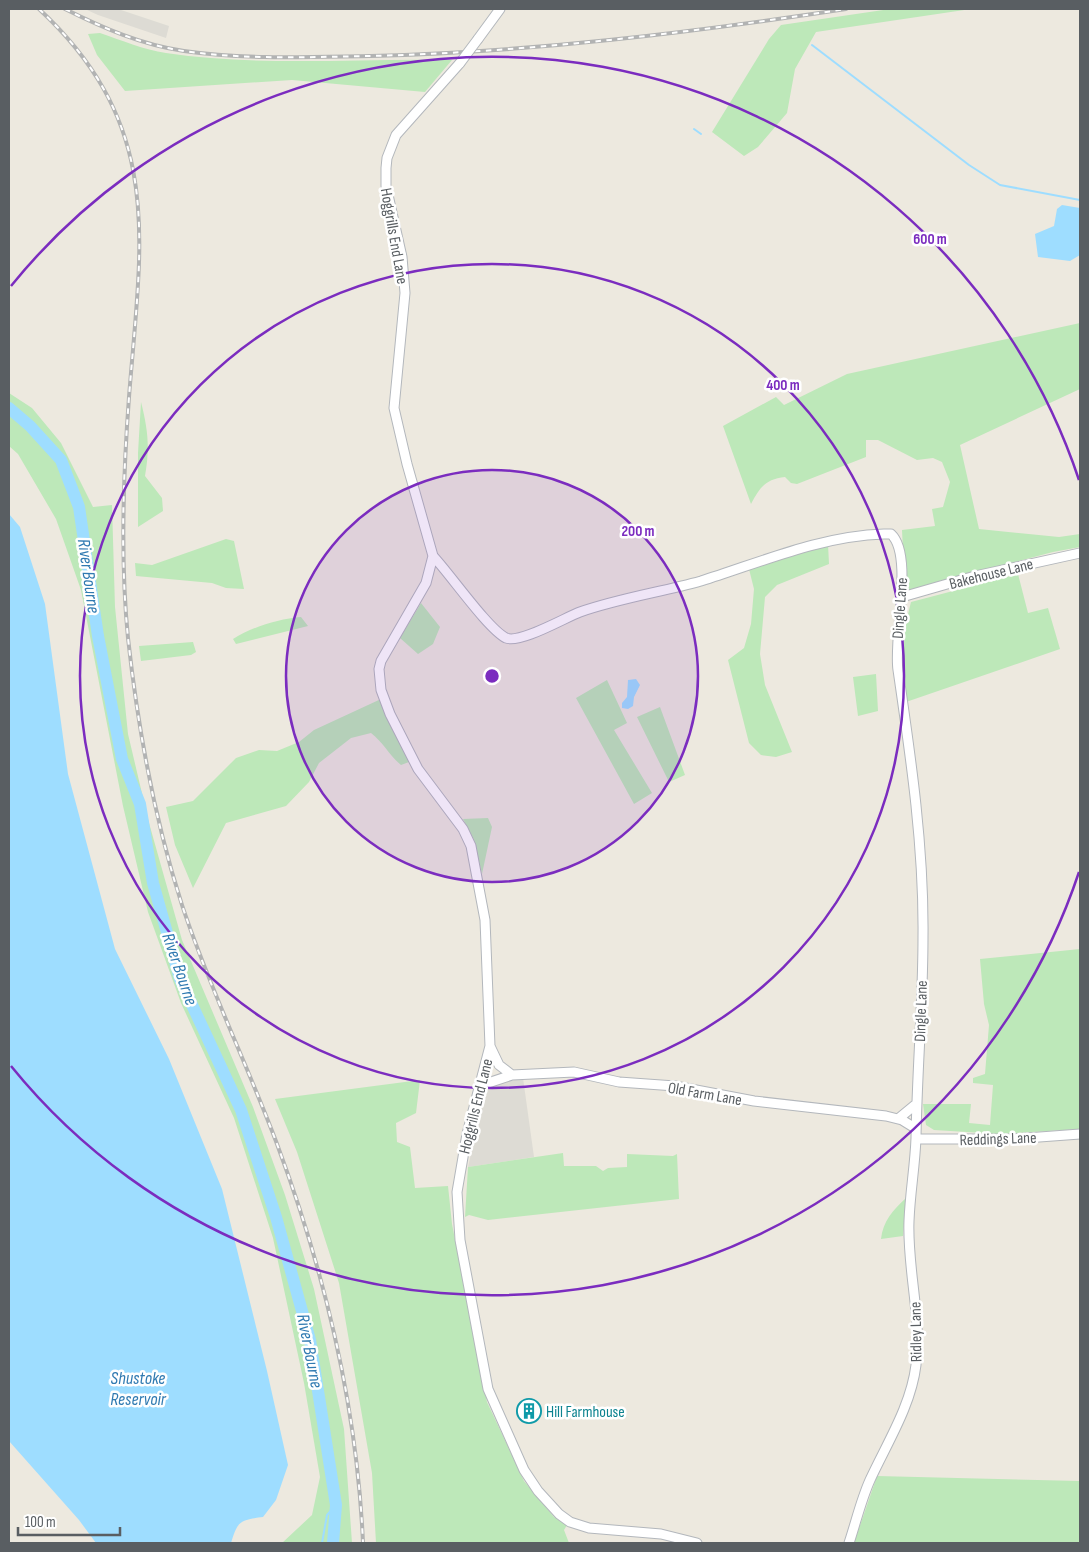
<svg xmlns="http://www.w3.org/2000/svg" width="1089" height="1552" viewBox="0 0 1089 1552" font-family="'Sofia Sans Condensed',sans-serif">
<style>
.industrial{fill:#dddbd4}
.green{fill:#bde8b9}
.water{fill:#9eddff}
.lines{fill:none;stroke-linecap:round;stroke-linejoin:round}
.stream{stroke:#9eddff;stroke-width:2}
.river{stroke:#9eddff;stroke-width:12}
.minor-casing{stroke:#b3b7bc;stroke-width:11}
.minor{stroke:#fff;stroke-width:9}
.rail-casing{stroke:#b2b3b3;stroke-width:4}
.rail{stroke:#fff;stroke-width:2;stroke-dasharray:5.5;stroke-linecap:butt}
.minor-bridge-casing{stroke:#b3b7bc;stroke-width:11;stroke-linecap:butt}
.minor-bridge{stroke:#fff;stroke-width:9}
.ring{fill:none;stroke:#7b2cbf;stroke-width:2.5}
.labels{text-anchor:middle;stroke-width:5;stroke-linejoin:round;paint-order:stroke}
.street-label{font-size:16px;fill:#595e62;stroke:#fff}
.culture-label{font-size:16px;fill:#0d838f;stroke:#fff;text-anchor:start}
.water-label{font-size:18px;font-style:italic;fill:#307ab1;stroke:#fff}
.centre{fill:#7b2cbf;stroke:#fff;stroke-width:2.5}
.ring-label{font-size:15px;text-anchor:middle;font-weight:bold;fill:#7b2cbf;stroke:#fff;stroke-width:5;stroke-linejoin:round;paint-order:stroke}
</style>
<rect width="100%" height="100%" fill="#ede9df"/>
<!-- industrial -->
<path class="industrial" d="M85,9h33l51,17 -3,12 -68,-23z
M523,1078l11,79 -66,10 18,-80z"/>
<!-- green -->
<path class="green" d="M890,9h81l-155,23 -21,37 -8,44 -29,34 -14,9 -32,-24 57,-93 12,-14z
M100,33c21,7 44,17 66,20 94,14 191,5 286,7l-27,32 -133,-12 -167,11 -28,-36 -9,-21z
M1080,323v66l-120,56 19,84 80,8 21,-3v-7v20l-27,5 -148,39 -3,-61 33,-4 -3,-17 11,-2 7,-25 -8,-20 -9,-4 -16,2 -39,-20h-12v17l-69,27 -6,-1 -6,-6c-19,2 -25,10 -34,27l-28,-78 53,-29 8,8 63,-31z
M9,393l23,15 29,35 32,64 19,-2 3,102 13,127 21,89 33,117 71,167 32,88 29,94 30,140 8,114h-70l30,-28 8,-38 -16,-94 -31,-145 -39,-120 -53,-115 -33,-91 -25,-106 -42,-216 -25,-71 -38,-65 -9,-8z
M141,402c7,28 9,45 4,74l17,22 1,13 -25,16v-74z
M226,539l8,2 10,48 -18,-1 -14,-5 -76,-7 -1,-13 17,2z
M828,544l1,20 -52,21 -12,12 -5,57 5,31 27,67 -16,5 -15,-2 -12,-12 -21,-83 16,-12 7,-24 3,-35 -5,-20z
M1018,574l10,39 20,-5 12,41 -154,53c-3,-37 -5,-63 5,-100z
M421,603l19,24 -7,17 -15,10 -18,-16z
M301,617l7,9 -72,18 -3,-5c19,-12 45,-20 68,-22z
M193,642l3,10 -5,3 -50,6 -2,-15z
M876,674l2,37 -20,5 -5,-39z
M607,680l20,43 -13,7 38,63 -18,11 -58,-106z
M381,699l28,63 -8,3c-12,-10 -18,-23 -30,-32l-20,5 -32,25 -10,19 -23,24 -60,17 -33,65 -18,-43 -9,-38 27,-6 43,-43 23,-8 18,1 22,-9 15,-12z
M660,707l25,68 -16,7 -32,-65z
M488,818l4,9 -10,47 -8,-34 -11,-21z
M1080,949v180l-80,5 -66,-4 -8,-5 -3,-21h48l-2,19 21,2 3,-40 -20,-2v-5l12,-4 4,-49 -5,-21 -4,-45z
M420,1080l-4,33 -20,10 1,19 13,5 5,41 33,-2 4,38 35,178 37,79 30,36 13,8 -3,5 5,13h-193l-4,-70 -33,-190 -42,-131 -22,-53z
M563,1153l1,13h32l7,5 5,-3 19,-1v-13l46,2 4,-2 2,45 -191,21 -19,-5 -4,2 3,-50z
M906,1198l-3,38 -22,3c2,-18 12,-29 25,-41z
M877,1476l203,5v62h-226z"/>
<!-- water -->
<path class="water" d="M1062,205l18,3v47l-10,6 -32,-4 -3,-23 19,-8 3,-17z
M9,514l11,13 25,77 23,170 47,175 54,110 53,130 45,182 21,94 -12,35 -13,17c-24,3 -25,4 -32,26h-135l-17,-23 -70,-79z
M636,679l4,6 -6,12 -1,9 -5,3 -6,-1v-5l5,-6 1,-17z"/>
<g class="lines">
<!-- stream -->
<path class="stream" d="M812,45l157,120 31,20 80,15
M694,129l7,5
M322,1543l5,-28 9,-10"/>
<!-- river -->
<path class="river" d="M9,408l21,18 31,34 18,47 19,129 24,123 18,45 13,79 27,96 61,131 35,107 34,123 26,165 -3,38"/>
<defs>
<path id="minor" d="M478,39l22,-30
M460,63l-64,72 -9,23 -1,10v18l16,71 3,36 -11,115 13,56 26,92 -7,27 -45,78 -2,8 2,21 9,24 28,55 45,60 8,17 14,74 5,126 -23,88 -10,58 3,48 28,149 36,81 14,21 21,23 11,8 19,6 72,6 36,9
M433,556c17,18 55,73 73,82 14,6 60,-21 74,-26 40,-14 82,-20 121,-31 61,-19 119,-45 183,-47h7c23,21 2,104 7,136 13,89 26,177 25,267 0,67 -6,134 -7,201 -1,28 -6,55 -7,83 -2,48 13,96 7,144 -5,41 -29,78 -46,115 -9,20 -14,42 -21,63
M902,597l73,-21 105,-23
M490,1046l9,19 13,10
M482,1085l30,-10 62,-3 45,10 56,4 79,15 132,15 16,4 13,8
M898,1119l17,-14
M916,1139h97l67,-5"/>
</defs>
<!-- minor casing -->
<use href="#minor" class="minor-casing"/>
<!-- minor -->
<use href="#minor" class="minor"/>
<defs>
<path id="rail" d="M39,9c127,118 102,233 90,388 -6,80 -9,161 -1,241 10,91 26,180 54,267 27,82 65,159 95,239 48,129 80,262 86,399
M65,9c38,19 77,36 119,42 62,9 125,6 187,5 160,-4 317,-23 475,-47"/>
</defs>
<!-- rail casing -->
<use href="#rail" class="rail-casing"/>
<!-- rail -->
<use href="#rail" class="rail"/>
<defs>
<path id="minor-bridge" d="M460,63l18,-24"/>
</defs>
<!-- minor-bridge casing -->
<use href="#minor-bridge" class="minor-bridge-casing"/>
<!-- minor-bridge -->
<use href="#minor-bridge" class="minor-bridge"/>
</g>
<!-- distance rings -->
<circle cx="492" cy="676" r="206" fill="#7b2cbf" fill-opacity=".12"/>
<g class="ring">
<circle cx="492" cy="676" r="206"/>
<circle cx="492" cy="676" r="412"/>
<path d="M1079 872A619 619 0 0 1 11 1066M11 286A619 619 0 0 1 1079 480"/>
</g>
<!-- icons -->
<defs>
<symbol id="building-ring" viewBox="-11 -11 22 22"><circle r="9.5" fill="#fff" stroke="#0f9aa8" stroke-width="1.5"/><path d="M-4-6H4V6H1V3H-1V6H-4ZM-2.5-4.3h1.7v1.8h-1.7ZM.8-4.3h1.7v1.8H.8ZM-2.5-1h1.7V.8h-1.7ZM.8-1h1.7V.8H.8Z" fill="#0f9aa8"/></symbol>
</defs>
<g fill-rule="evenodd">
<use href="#building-ring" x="515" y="1397" width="28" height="28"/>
</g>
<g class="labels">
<!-- street labels -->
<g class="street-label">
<text transform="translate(395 236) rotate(80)" y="6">Hoggrills End Lane</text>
<text transform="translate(991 573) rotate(-14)" y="6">Bakehouse Lane</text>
<text transform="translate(899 608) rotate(-86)" y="6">Dingle Lane</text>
<text transform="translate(920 1011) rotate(-88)" y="6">Dingle Lane</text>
<text transform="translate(705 1093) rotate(10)" y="6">Old Farm Lane</text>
<text transform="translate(475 1106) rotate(-76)" y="6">Hoggrills End Lane</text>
<text transform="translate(998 1138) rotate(-2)" y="6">Reddings Lane</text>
<text transform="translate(915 1332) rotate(-91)" y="6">Ridley Lane</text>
</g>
<!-- culture labels -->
<g class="culture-label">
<text x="546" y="1417">Hill Farmhouse</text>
</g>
<!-- water labels -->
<g class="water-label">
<text transform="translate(89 576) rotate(82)" y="6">River Bourne</text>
<text transform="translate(180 969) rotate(71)" y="6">River Bourne</text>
<text transform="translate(310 1351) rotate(79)" y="6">River Bourne</text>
<text x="138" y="1384">Shustoke<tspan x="138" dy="21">Reservoir</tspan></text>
</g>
</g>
<circle cx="492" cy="676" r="8" class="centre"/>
<g class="ring-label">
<text x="930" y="244">600 m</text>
<text x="783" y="390">400 m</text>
<text x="638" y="536">200 m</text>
</g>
<!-- border -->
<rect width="1089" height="1552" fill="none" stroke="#595e62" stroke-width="20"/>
<!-- scale -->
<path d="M18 1527v8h102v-8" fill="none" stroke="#595e62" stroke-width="2.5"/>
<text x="25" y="1527" font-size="15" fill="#595e62" stroke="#ffffff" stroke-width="4" paint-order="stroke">100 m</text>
</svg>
